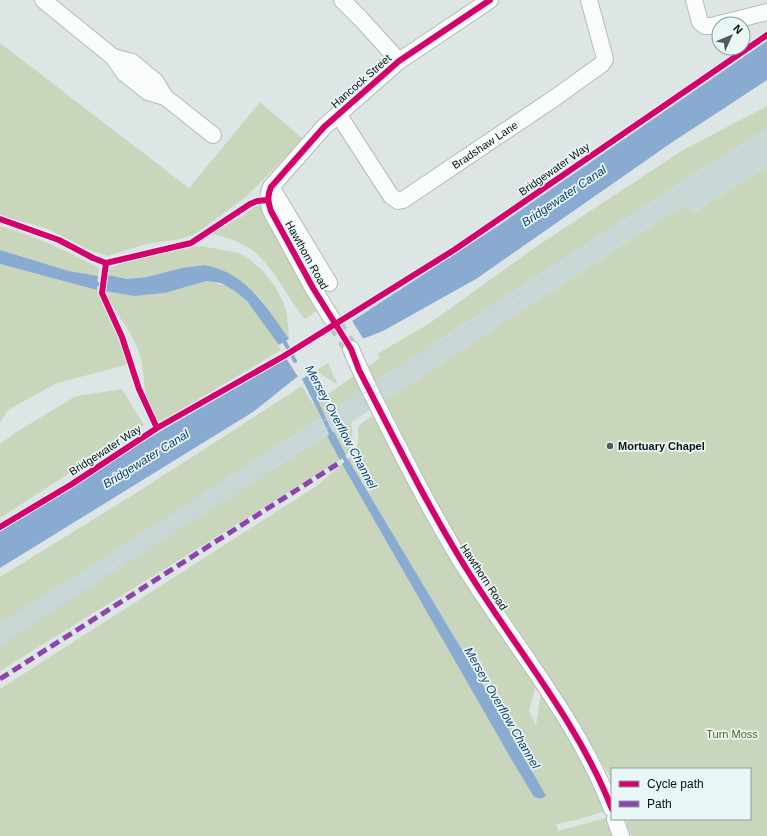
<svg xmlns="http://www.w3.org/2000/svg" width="767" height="836" viewBox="0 0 767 836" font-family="Arial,sans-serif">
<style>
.built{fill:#c8d8d6}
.green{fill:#c9d6bb}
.water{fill:#89abd1}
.pier{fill:#dee6e5}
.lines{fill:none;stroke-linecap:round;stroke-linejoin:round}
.stream{stroke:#89abd1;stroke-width:4}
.minor-tunnel{stroke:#bec6c5;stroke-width:16;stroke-dasharray:16 8;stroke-linecap:butt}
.minor-casing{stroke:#b5bbbb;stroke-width:18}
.minor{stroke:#fafbfb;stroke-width:16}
.tram{stroke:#cbcecd;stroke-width:1}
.quiet{stroke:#8e44ad;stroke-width:5;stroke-dasharray:10 5;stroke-linecap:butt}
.cycleway-casing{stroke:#e8f7f6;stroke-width:8}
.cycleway{stroke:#d6006c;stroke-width:6}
.poi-dot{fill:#555b5a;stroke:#e8f7f6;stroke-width:1.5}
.labels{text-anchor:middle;stroke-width:3.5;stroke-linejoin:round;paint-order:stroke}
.street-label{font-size:11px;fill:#0b100f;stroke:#e8f7f6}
.poi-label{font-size:11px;font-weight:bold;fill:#0b100f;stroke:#e8f7f6;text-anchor:start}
.park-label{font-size:11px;fill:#4d6116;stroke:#e8f7f6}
.water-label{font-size:12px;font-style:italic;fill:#0d3c6f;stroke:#e8f7f6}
</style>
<rect width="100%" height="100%" fill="#dee6e5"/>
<!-- built -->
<path class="built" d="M767,122v45l-75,46 -6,-9 -301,196 -204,136 -181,116v-53l314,-196 67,-45z"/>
<!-- green -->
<path class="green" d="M0,43l189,145 71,-86 43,37 -57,58 -51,37 -15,5 -34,5 -39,12 -17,-6 -42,-21 -48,-14z
M767,106v22l-87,54 -533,348 -147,93v-46l136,-84 166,-107 11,18 67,-45 -3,-5 53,-31 107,-77 146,-96z
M767,167v669h-135l-5,-10v-7h123v-50h-138v11l-74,-121 -70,-102 -38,-67 -45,-90 301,-196 7,9z
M259,204l59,106 -13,9c-20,-23 -32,-57 -59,-73 -10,-6 -24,-9 -34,-13l29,-16z
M0,226c35,10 67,25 99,42l-1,8 -29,-5 -69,-21z
M201,246l38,7 9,5 15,13 12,15 8,16 4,12 2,25 -33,-46 -74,-25 -35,9 -20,2 -19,-4 1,-6c23,-13 66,-22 92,-23z
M0,264l97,26 33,74 -73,19 -49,27 -8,13z
M206,281c11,2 21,4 30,10 12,9 38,44 45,59l-117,70 -6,1c-16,-17 -12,-43 -18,-65 -6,-24 -26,-42 -35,-65l29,5 31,-3z
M328,363l10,22 -19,-12 -2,-3z
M122,389l22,36 -144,93v-74l18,-13 58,-35z
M372,416l52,94 41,71 71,105 -7,25 7,14 5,-31 36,57 28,60 -28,9 -21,4 2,7 51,-14 4,19h-613v-147l318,-204 24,-21 192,333 5,2 6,-3 -53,-96 -144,-241c12,-7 10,-21 10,-33z
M351,422c2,13 3,22 -5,33l-12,-23z
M327,436l13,24 -340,211v-25l299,-193z"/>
<!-- water -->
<path class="water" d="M767,41v39l-96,63 -195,136 -93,52 -44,17 -42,29 -44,35 -253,156v-38l166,-102 186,-107 140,-91z
M0,250l69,21 29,5 -1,14 -97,-26z
M205,265c42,8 61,42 84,74l-10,6 -32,-44 -12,-10 -14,-8 -15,-2 -41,12 -31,3 -29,-5 3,-16 19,4 20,-2 35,-9z
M309,372l13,26 -8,5 -13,-26z
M334,432l12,23 -6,5 -13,-24z
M348,459l144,241 54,96c-5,3 -7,3 -12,1l-21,-35 -171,-298z"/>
<!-- pier -->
<path class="pier" d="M351,319l13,21 -24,10 -31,20 3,3 -12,7 -14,-22z"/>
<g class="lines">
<!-- stream -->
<path class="stream" d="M93,283l18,4
M282,337l13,24
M314,397l19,41
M341,452l8,14"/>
<!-- minor-tunnel -->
<path class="minor-tunnel" d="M332,319l19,30"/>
<defs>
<g id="minor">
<path d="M43,0l70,57 11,16 24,19 17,5 48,38"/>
<path d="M342,0l18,18 39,43"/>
<path d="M694,0l6,22 5,4h6l56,-14"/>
<path d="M113,57l19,5 24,20 9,15"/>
<path id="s1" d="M338,114l53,82 7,5 5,-1 153,-103 46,-33 3,-5 -16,-59"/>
<path d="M271,187l58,96"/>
<path d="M332,319l-19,-31 -42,-77c-3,-9 -4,-15 0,-24l53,-60 75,-66 91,-61"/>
<path d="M351,349c16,38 35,73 53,109 18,35 37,70 57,103 51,82 116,157 151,248"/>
<path d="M615,819l6,17"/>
</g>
</defs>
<!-- minor casing -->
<use href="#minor" class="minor-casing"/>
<!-- minor -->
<use href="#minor" class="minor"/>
<!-- tram -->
<path class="tram" d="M0,634l110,-70 296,-199 148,-93 118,-77 95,-59
M0,644l204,-133 209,-141 260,-165 94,-57"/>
<!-- quiet -->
<path class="quiet" d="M0,679l339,-216"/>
<defs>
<path id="cycleway" d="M490,0l-91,61 -75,66 -53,60c-4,9 -3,15 0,24l42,77 38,61 8,21c33,64 65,129 102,190 50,83 115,158 151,249
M0,219l59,21 34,18 13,5 85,-20 59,-39 7,-3 11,-1
M106,263l-4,30 20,44 17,52 18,39
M0,527l72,-43 85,-56 127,-72 170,-106 313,-215"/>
</defs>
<!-- cycleway casing -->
<use href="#cycleway" class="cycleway-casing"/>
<!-- cycleway -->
<use href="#cycleway" class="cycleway"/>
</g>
<!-- markers -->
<circle class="poi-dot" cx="610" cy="446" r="4"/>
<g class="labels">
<!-- street labels -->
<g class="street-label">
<text transform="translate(361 81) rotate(-41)" y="4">Hancock Street</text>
<text dy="4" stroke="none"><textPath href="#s1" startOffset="210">Bradshaw Lane</textPath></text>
<text transform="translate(554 169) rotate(-35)" y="4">Bridgewater Way</text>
<text transform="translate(307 255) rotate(61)" y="4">Hawthorn Road</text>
<text transform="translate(105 450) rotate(-33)" y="4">Bridgewater Way</text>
<text transform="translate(484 577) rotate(57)" y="4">Hawthorn Road</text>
</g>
<!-- poi labels -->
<g class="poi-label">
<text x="618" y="450">Mortuary Chapel</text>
</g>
<!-- park labels -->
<g class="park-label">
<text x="732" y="738">Turn Moss</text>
</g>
<!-- water labels -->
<g class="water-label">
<text transform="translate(564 196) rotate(-34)" y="4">Bridgewater Canal</text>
<text transform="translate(341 427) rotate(62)" y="4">Mersey Overflow Channel</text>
<text transform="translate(146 459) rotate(-32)" y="4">Bridgewater Canal</text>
<text transform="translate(502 708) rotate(60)" y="4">Mersey Overflow Channel</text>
</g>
</g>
<!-- legend -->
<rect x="611" y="768" width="140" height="52" fill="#e8f7f6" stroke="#909b9a"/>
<rect x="619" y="781" width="20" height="6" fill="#d6006c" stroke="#909b9a"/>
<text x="647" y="788" font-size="12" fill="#0b100f">Cycle path</text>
<rect x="619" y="801" width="20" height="6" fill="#8e44ad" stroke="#909b9a"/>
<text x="647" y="808" font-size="12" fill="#0b100f">Path</text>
<!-- north arrow -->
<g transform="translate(731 36) rotate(46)"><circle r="19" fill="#e8f7f6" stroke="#909b9a"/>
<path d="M0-3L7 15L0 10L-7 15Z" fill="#555b5a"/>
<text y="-6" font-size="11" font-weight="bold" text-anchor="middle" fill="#0b100f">N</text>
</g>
</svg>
